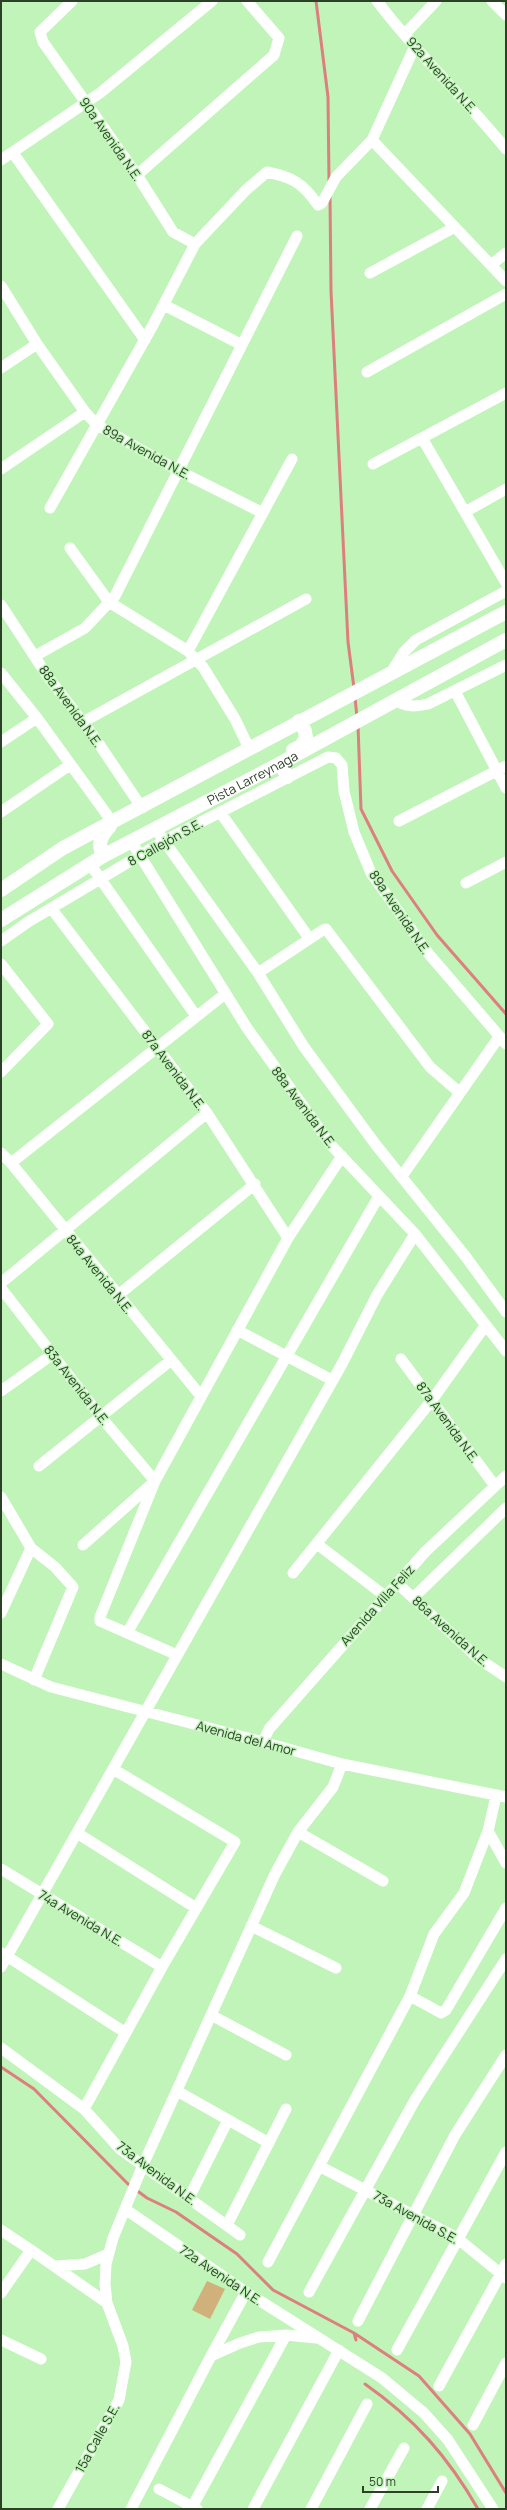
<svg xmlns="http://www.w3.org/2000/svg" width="507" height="2510" viewBox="0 0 507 2510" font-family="Manrope,sans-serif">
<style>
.green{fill:#d0b17c}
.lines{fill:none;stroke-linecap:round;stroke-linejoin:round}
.stream{stroke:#dd7f7e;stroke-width:3}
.minor{stroke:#fff;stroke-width:11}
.major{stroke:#fff;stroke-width:14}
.labels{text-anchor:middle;stroke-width:3;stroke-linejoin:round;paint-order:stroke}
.street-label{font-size:13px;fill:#2c4028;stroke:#c0f4b8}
</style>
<rect width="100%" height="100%" fill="#c0f4b8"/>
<!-- green -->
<path class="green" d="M207,2281l18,8 -15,30 -18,-9z"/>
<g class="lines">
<!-- stream -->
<path class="stream" d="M316,1l12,96 1,84
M330,196l1,95 17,351 6,46
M355,697l2,21
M358,725l3,84 31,62 45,64 69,79
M1,2067l33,22 94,95 19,14 29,14 61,42 36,36 81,43 65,43 51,58 36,59
M354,2333l2,7
M365,2384c50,35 83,73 113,125"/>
<!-- minor -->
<path class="minor" d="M72,1l-32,31 3,10 94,133 36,57 22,12
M377,1c39,52 88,97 129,148
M492,1l14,14
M405,34l31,-33
M372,140l134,141
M13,153l132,187
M1,160l99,-67 112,-92
M137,175l137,-120 5,-17 -32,-37
M491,265l15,-12
M370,273l85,-46
M1,286l36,58 48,68 12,13 82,46 84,42
M164,305l78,40
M1,368l36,-24
M367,372l139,-78
M422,438l84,145
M373,464l133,-71
M1,469l84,-57
M50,508l103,-183 42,-81 51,-54 21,-18c25,5 36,11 51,33l4,-2 14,-26 36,-37 43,-94
M465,512l41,-23
M70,548l39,54 79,49 15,16 32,52 14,29
M1,605l47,72 45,58 49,73
M188,651l104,-192
M35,656l50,-28 30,-32 182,-360
M1,673l36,45 76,105
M390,674l14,-22 12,-12 90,-49
M455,691l51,97
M395,700c11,7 20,7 33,4l78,-39
M83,722l223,-123
M1,742l36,-24
M1,812l69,-47
M220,812l89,126
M399,821l107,-55
M155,828l103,145 46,74 72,98 90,112 40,55
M131,841l116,187 84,117 84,89 91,117
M90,864l106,152
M466,883l40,-21
M51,908l156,205 81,125
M1,941l27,-19 136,-81 164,-84 8,1 6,7 2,26 10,41 17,41 57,80 78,91
M1,964l47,60 -47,48
M258,973l65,-43 3,-1 104,138 29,25
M1,1153l10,10 189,232
M11,1163l214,-169
M402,1176l97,-139
M1,1283l206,-170
M1,1288l100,129 54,64 133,-243 54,-82
M117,1296l138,-112
M237,1330l95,50
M401,1359l94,127
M1,1391l52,-37
M39,1466l131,-105
M1,1497l30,51 24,19 18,20 -39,93
M317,1544l68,52
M83,1545l72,-64 -55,136v4l77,34
M293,1573l139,-173 53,-74
M397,1583l82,76 27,18
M414,1597l92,-89
M1,1613l30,-65
M127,1633l252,-437
M1,1664l50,23 212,55 79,22 164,33
M263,1742l6,-13 156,-177 81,-76
M496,1796l-8,35 18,32
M298,1832l85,49
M77,1833l119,75
M1,1869l161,98
M251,1926l85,42
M2,1953l124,80
M1,1967l341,-603 35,-69 38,-61
M410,1996l31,17 5,-3 60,-102
M211,2015l75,40
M1,2048l83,61 36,40 120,86
M177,2091l92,52
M84,2109l78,-142 73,-125 -122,-73
M319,2166l138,72 49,40
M189,2198l39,-78
M125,2209l121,83 136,86 42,35 24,27 45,69
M227,2225l59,-116
M1,2230l30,20
M268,2262l142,-266 24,-62 30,-41 24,-62
M56,2266l29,-2 23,-10
M309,2292l106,-192 91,-141
M1,2293l30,-43 76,53
M358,2321l97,-186 51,-80
M1,2340l40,19
M397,2350l109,-198
M211,2356l35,-64
M439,2386l67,-122
M473,2425l33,-62
M159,2489l38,20
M58,2509l61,-109 7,-38 -3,-16 -16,-43 -2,-19 1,-20 7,-26 30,-73 132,-291 23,-42 35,-45 9,-23
M131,2509l80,-153 29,-13 19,-6 27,-2 30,3
M191,2509l95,-174
M253,2509l86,-159
M311,2509l56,-105
M370,2509l34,-61
M427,2509l15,-28"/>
<!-- major -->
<g class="major">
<path d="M293,750l8,-4 5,-8 -1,-7 -6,-10"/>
<path d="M281,763l6,14"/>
<path d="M103,856c-6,-13 -2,-20 7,-30"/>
<path d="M1,890l62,-42 443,-236"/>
<path id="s1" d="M1,920l102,-64 178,-93 225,-123"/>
</g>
</g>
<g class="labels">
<!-- street labels -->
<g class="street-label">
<text transform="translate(442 75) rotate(48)" y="5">92a Avenida N.E.</text>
<text transform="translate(111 139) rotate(55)" y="5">90a Avenida N.E.</text>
<text transform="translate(147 452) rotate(29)" y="5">89a Avenida N.E.</text>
<text transform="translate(71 706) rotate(54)" y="5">88a Avenida N.E.</text>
<text dy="5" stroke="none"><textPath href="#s1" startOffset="289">Pista Larreynaga</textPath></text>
<text transform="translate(165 842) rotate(-29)" y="5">8 Callejón S.E.</text>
<text transform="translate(400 912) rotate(56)" y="5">89a Avenida N.E.</text>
<text transform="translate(174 1070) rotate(53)" y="5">87a Avenida N.E.</text>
<text transform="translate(304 1107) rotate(53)" y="5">88a Avenida N.E.</text>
<text transform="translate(100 1274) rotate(51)" y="5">84a Avenida N.E.</text>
<text transform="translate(77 1385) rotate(52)" y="5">83a Avenida N.E.</text>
<text transform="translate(448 1422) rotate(54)" y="5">87a Avenida N.E.</text>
<text transform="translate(377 1605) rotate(-48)" y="5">Avenida Villa Feliz</text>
<text transform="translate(451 1631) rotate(42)" y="5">86a Avenida N.E.</text>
<text transform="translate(246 1738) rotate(15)" y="5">Avenida del Amor</text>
<text transform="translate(81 1918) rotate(31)" y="5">74a Avenida N.E.</text>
<text transform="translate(157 2173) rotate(37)" y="5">73a Avenida N.E.</text>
<text transform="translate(416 2217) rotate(29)" y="5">73a Avenida S.E.</text>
<text transform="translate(221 2275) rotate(34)" y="5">72a Avenida N.E.</text>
<text transform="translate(97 2438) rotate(-61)" y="5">15a Calle S.E.</text>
</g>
</g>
<!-- border -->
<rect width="507" height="2510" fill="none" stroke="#2c4028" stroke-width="4"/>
<!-- scale -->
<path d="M363 2486v6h75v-6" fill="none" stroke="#2c4028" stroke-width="2"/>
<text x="369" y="2486" font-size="12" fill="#2c4028" stroke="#c0f4b8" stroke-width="3" paint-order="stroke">50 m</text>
</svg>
